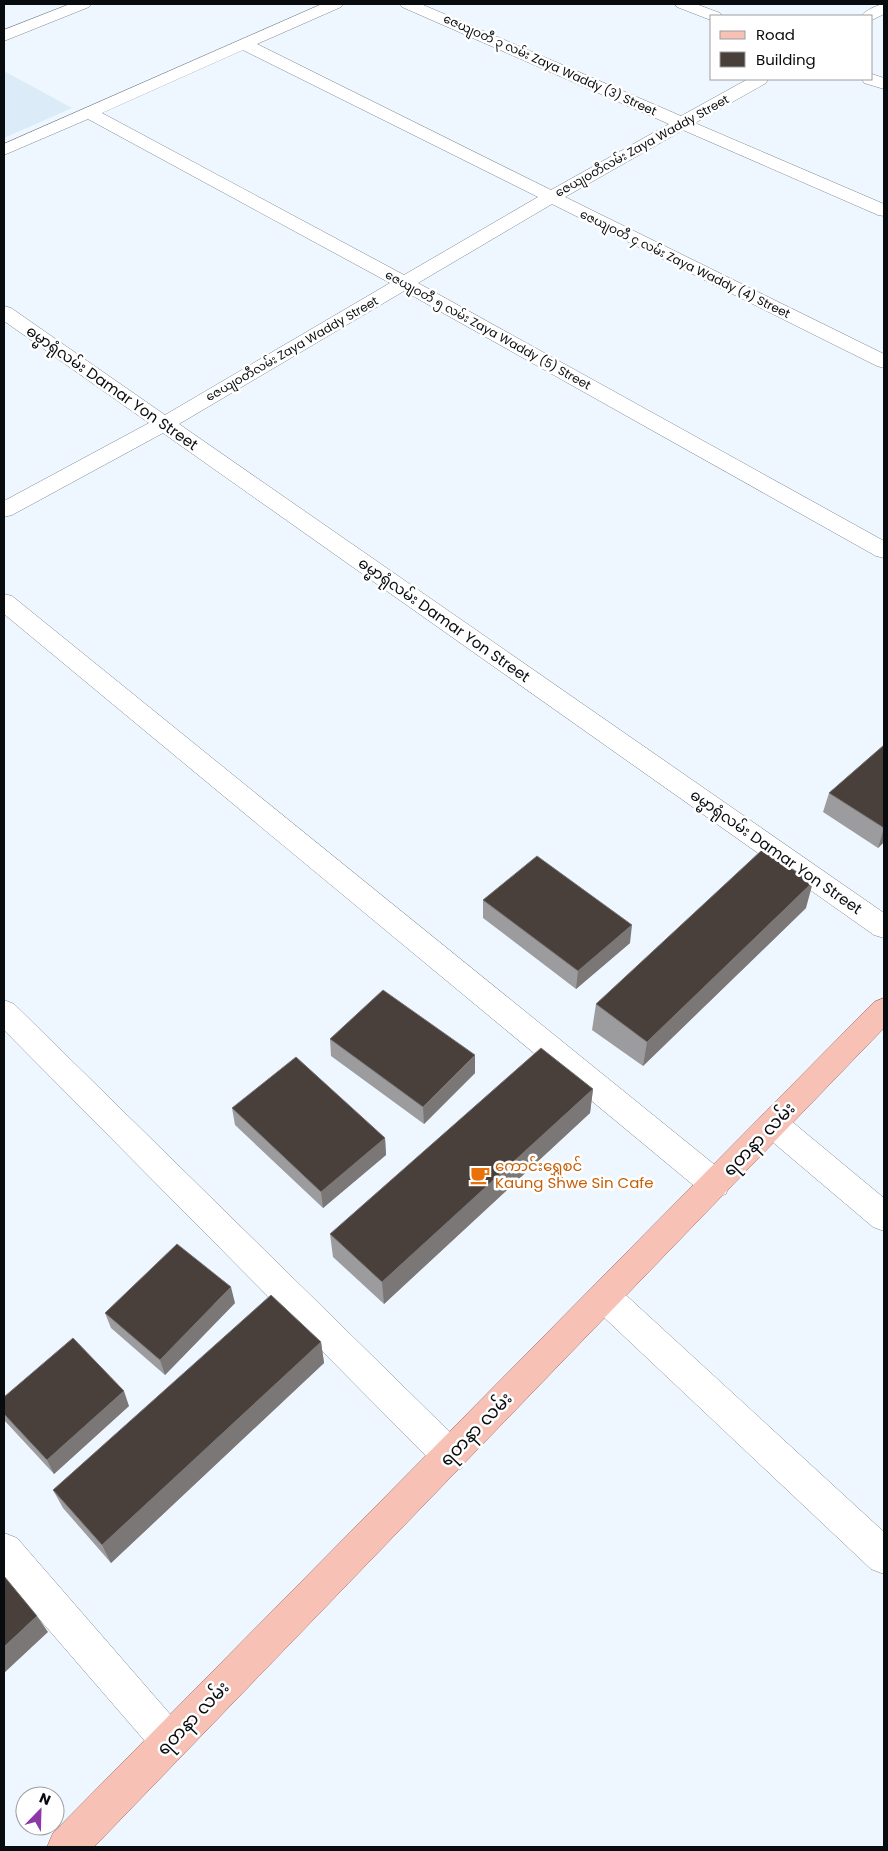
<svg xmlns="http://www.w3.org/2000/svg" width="888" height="1851" viewBox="0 0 888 1851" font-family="Poppins,'Noto Sans Myanmar',sans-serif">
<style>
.built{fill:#dbebf8}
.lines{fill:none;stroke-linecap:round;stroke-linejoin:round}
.minor-casing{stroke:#80888f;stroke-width:1}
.major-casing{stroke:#a0665c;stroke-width:1}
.minor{fill:#fff;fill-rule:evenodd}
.major{fill:#f7c1b6;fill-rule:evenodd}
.wall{fill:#9c9c9e}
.shaded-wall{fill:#7a7776}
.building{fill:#49403c;stroke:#7a7776}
.labels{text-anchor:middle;stroke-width:5;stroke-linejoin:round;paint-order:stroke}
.far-street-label{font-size:12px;fill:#090c0f;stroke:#fff}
.street-label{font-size:15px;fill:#090c0f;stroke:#fff}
.food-label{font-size:15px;fill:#c56008;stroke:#fff;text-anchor:start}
.near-street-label{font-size:18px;fill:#090c0f;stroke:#fff}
</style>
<rect width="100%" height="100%" fill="#eef7ff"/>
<!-- built -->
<path class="built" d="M4,71l68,37 -68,30z"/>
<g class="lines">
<defs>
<path id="minor" d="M70,4h21l-2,3 -85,34v-11z
M322,4h21l-2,3 -84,37 294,146 118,-66 -267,-117 -2,-3h21l260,112 67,-37h20l-2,4 -71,40 189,81v12l-6,-1 -195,-85 -118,67 319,157v14l-7,-2 -325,-162 -134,79 466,258v17l-8,-2 -472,-265 -225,133 705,489v25l-10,-3 -711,-502 -151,82 -8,2v-16l145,-78 -145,-102v-15l7,2 154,107 225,-132 -302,-164 -84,36v-11zM243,50l295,147 -134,78 -302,-162z
M675,4h21l24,9 2,3h-10v4l-4,-1 -31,-12z
M884,4v10l-12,6v-4h-11c5,-6 16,-11 23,-12z
M872,74l12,4v11l-20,-6 -2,-4h10z
M4,594l8,2 714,578 4,10 -4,10 -11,4 -11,-4 -700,-580z
M4,1000l10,4 448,440 5,12 -5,12 -12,5 -12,-5 -434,-438z
M773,1111l11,4 100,83v33l-11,-4 -111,-94 -4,-9 4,-9z
M605,1282l11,4 268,246v42l-13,-5 -277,-261 -5,-11 5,-11z
M4,1533l13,5 166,191 6,13 -6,13 -13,6 -13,-6 -153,-177z"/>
<path id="major" d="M884,998v30l-790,819h-47l6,-14 821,-831z"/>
</defs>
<!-- minor casing -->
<use href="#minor" class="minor-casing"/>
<!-- major casing -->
<use href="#major" class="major-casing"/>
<!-- minor -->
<use href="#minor" class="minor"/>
<!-- major -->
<use href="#major" class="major"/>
</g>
<!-- wall -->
<path class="wall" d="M884,745v97l-6,6 -55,-36 6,-19z
M483,900l147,43 -54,46 -93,-71z
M806,908l-163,158 -51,-36 4,-26z
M330,1039l145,16v18l-51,51 -93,-68z
M593,1089l-3,24 -206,191 -51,-47 -3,-23z
M232,1108l153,30 1,17 -63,53 -88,-83z
M235,1303l-70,72 -54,-47 -6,-15z
M321,1342l3,21 -213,200 -48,-55 -10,-18z
M4,1397l125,9 -75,68 -50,-54z"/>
<!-- shaded-wall -->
<path class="shaded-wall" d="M884,828v14l-6,6z
M813,882l-7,26 -163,158 4,-24z
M632,925l-2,18 -54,46 2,-18z
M475,1055v18l-51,51 -1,-17z
M593,1089l-3,24 -206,191 -2,-22z
M385,1138l1,17 -63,53 -2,-16z
M231,1287l4,16 -70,72 -5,-15z
M321,1342l3,21 -213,200 -9,-18z
M124,1391l5,15 -75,68 -7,-14z
M37,1616l11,16 -44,41v-26z"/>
<!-- building -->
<path class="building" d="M884,745v83l-55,-35z
M762,850l51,32 -166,160 -51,-38z
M537,856l95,69 -54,46 -95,-71z
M383,990l92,65 -52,52 -93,-68z
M541,1048l52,41 -211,193 -52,-48z
M296,1057l89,81 -64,54 -89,-84z
M177,1244l54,43 -71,73 -55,-47z
M271,1295l50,47 -219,203 -49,-55z
M73,1338l51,53 -77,69 -43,-46v-17z
M4,1576l33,40 -33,31z"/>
<!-- icons -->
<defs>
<symbol id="cafe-bare" viewBox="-9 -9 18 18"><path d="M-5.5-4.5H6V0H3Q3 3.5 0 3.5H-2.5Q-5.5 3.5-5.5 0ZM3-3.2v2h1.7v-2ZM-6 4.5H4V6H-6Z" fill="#e8710a" stroke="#fff" stroke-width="2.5" paint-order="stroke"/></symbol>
</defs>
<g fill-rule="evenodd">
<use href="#cafe-bare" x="466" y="1161" width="28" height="28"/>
</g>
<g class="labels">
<!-- far-street labels -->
<g class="far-street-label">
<text transform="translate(550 65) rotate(24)" y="4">ဇေယျဝတီ ၃ လမ်း Zaya Waddy (3) Street</text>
<text transform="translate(642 146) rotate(-29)" y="4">ဇေယျဝတီလမ်း Zaya Waddy Street</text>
<text transform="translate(685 264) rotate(26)" y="4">ဇေယျဝတီ ၄ လမ်း Zaya Waddy (4) Street</text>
<text transform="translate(488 330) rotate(29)" y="4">ဇေယျဝတီ ၅ လမ်း Zaya Waddy (5) Street</text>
<text transform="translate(292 349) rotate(-30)" y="4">ဇေယျဝတီလမ်း Zaya Waddy Street</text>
</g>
<!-- street labels -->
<g class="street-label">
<text transform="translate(112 388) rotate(35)" y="5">ဓမ္မာရုံလမ်း Damar Yon Street</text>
<text transform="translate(444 620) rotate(35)" y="5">ဓမ္မာရုံလမ်း Damar Yon Street</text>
<text transform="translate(776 852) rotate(35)" y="5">ဓမ္မာရုံလမ်း Damar Yon Street</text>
</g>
<!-- food labels -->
<g class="food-label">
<text x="495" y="1171">ကောင်းရွှေစင်<tspan x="495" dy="17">Kaung Shwe Sin Cafe</tspan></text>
</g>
<!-- near-street labels -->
<g class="near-street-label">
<text transform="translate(759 1139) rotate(-46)" y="6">ရတနာ လမ်း</text>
<text transform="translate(476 1429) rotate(-46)" y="6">ရတနာ လမ်း</text>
<text transform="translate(193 1718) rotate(-46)" y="6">ရတနာ လမ်း</text>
</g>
</g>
<!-- border -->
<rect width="888" height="1851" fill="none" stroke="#090c0f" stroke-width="10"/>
<!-- legend -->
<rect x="710" y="15" width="162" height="65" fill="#ffffff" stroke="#9d9e9f"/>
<rect x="720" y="31" width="25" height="8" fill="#f7c1b6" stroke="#9d9e9f"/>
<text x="756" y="40" font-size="15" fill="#090c0f">Road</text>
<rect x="720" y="52" width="25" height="15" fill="#49403c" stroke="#9d9e9f"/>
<text x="756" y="65" font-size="15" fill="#090c0f">Building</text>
<!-- north arrow -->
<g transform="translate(40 1811) rotate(23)"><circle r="24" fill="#ffffff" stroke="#9d9e9f"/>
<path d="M0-4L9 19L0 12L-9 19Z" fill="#8c38a6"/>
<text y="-8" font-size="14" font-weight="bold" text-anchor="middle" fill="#090c0f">N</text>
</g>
</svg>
